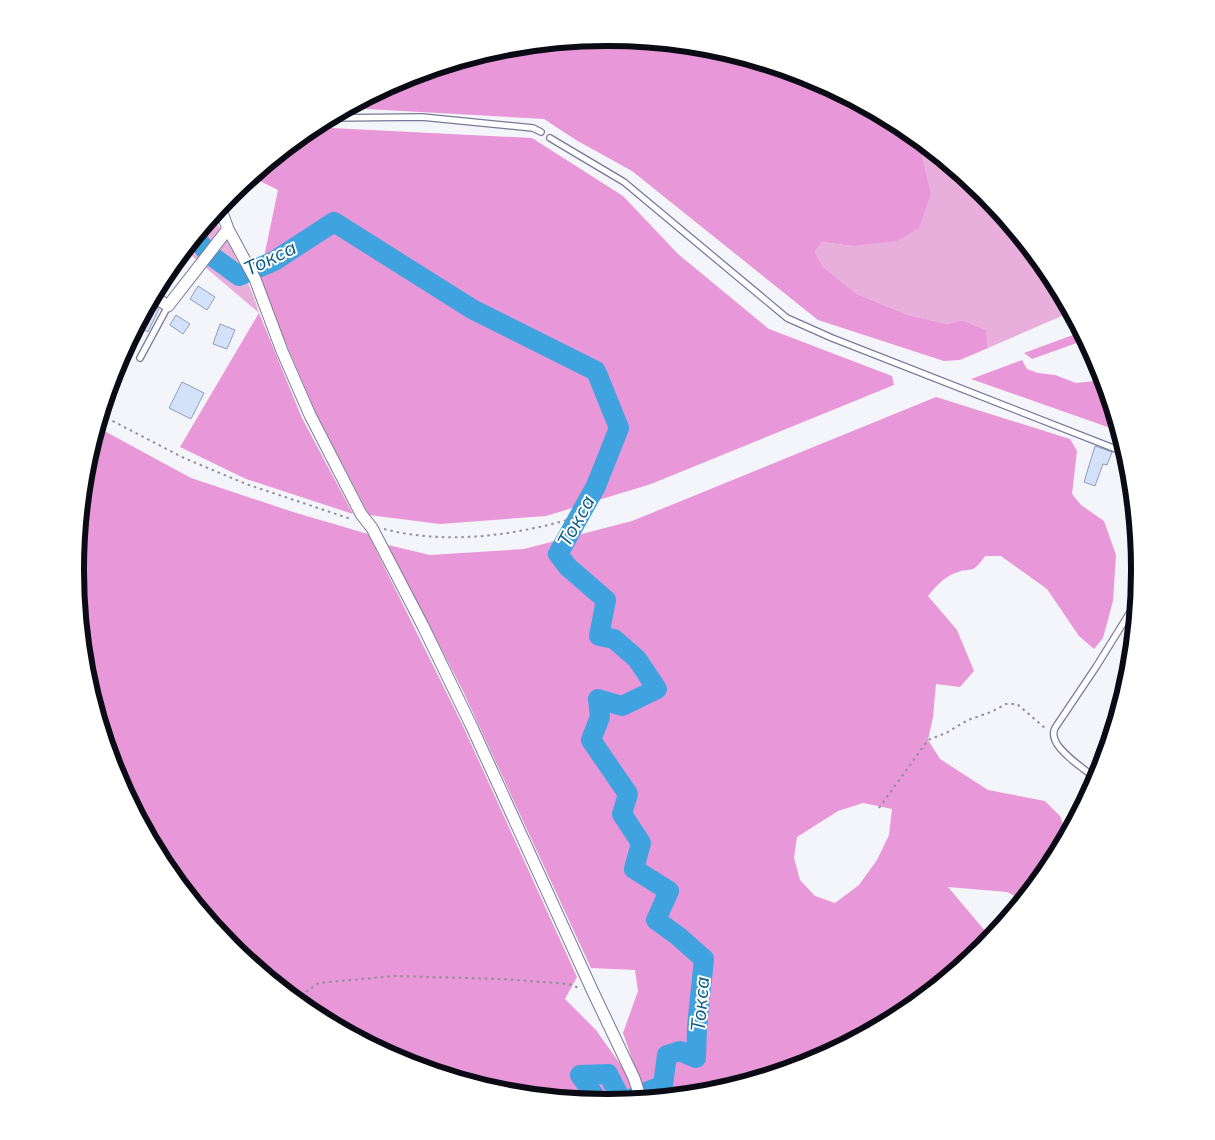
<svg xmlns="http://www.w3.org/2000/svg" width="1215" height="1140" viewBox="0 0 1215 1140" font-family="Mulish,sans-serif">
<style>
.green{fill:#e8afdc}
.forest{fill:#e897d8;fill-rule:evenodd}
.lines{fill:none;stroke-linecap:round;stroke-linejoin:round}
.river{stroke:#3ea3de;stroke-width:20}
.building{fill:#d3e1f9;stroke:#8e9ebb}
.service-casing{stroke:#797897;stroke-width:8}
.minor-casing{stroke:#797897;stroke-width:13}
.path{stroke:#8f8f98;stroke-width:2;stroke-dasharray:2.5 4;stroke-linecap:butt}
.service{stroke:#fff;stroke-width:5.5}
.minor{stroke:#fff;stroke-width:11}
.labels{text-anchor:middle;stroke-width:4;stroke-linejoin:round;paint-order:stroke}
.water-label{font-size:20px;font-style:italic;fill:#105c84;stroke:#fff}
.rim{fill:none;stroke:#0b0b15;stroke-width:6}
</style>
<rect width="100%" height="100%" fill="#f4f4fb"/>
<!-- green -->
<path class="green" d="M921,142l63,52 66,80 21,38 -83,36 -2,-18 -24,-10 -15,4 -39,-9 -51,-21 -34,-27 -8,-15 7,-10 30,4 79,-53 -9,-38z
M214,215c4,13 12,23 18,35 10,20 21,41 27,63l-74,-63z"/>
<!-- forest -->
<path class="forest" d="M608,38l104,10 100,30 18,10 4,6 11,2 59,31 17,15 1,13 9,38 -12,35 -22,13 -45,5 -30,-4 -7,10 8,15 34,27 51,21 39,9 15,-4 24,10 2,18 -28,12 -16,1 -126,-41 -186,-149 -56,-31 -32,-21 -196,-11 56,-30 100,-30z
M311,127l221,11 91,58 55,58 91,75 123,47 2,9 -243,99 -105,32 -106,8 -71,-9 -53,-102 -57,-132 19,-91 -26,-13z
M259,313l43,105 51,96 -107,-35 -66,-32z
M1081,332l4,8 -53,19 -8,-6z
M1022,360l5,9 11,4 17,2 21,8 28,-3 15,51 -148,-52z
M936,397l134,42 7,12 -5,43 9,11 23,16 12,34 -3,46 -10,37 -9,11 -15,-13 -32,-47 -46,-33h-16c-14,20 -12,10 -30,17 -12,5 -19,13 -27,23l29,34 17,41 -14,16 -24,-3 -3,33 -5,23 12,19 48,31 57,11 15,15 7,19 -17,31 -28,34 -15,-8 -59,-5 43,51 -7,9 -81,66 -92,49 -100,30 -65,7 -23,-66 15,-42 -3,-21 -44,-2 -128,-277 -75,-146 42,10 94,-6 108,-28zM863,803l29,6 -3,26 -12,25 -18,25 -24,18 -20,-7 -15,-16 -6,-22 3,-21 41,-26z
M97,427l94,51 102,34 75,22 94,190 115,253 -12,22 31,31 34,48 6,22 -29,2 -104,-10 -100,-30 -92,-49 -39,-33 -41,-34 -66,-80 -50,-92 -30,-100 -10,-104 10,-104z"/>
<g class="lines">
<!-- river -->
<path class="river" d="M195,237l14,17 30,22 35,-15 60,-39 138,87 124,62 23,57 -23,58 -38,68 10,13 38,33 -7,36 15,3 23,20 20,30 -35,17 -24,-7 2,18 -9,23 37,54 -6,20 19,29 -7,26 35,22 -13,29 22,16 26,23 -7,68 -1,31 -16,-7 -13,4 -4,30 -37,16
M591,1101l3,-6 -14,-20 28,-1 14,27"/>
</g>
<!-- building -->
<path class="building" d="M198,286l17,11 -8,13 -17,-11z
M150,303l9,6 -11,23 -11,-6z
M176,315l14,9 -7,10 -13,-9z
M220,324l15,6 -8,19 -14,-5z
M182,382l22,11 -13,26 -22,-11z
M1095,446l17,6 -5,13 -4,-1 -8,22 -11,-4z"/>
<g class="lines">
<defs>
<path id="service" d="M330,118l92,-1 111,11 8,4
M550,138l74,44 163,136 45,20 294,115
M140,358l28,-52
M1097,779c-12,-9 -37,-26 -42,-39 -2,-5 -2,-8 0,-12l41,-61 41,-66"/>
<path id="minor" d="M220,207l8,22 27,50 27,72 28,64 51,99 11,14 51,98 48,99 122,267 41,86 7,21
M153,296l15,10 60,-77"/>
</defs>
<!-- service casing -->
<use href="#service" class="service-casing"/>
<!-- minor casing -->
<use href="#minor" class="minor-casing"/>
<!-- path -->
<path class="path" d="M101,415l83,43 62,26 105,35
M384,529c62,16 129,7 190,-11
M1124,638l7,18
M879,808l49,-68 18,-7 22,-13 23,-8 15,-8h11l28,24
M295,999l24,-16 75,-7 108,3 67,5 10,4"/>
<!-- service -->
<use href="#service" class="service"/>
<!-- minor -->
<use href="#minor" class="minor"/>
</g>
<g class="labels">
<!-- water labels -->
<g class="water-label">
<text transform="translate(270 258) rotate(-26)" y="7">Токса</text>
<text transform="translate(576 521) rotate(-61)" y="7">Токса</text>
<text transform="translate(700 1004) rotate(-85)" y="7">Токса</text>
</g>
</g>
<!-- crop -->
<path d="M0 0H1215V1140H0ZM607 46H608A523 523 0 0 1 1131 569V571A523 523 0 0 1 608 1094H607A523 523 0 0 1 84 571V569A523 523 0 0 1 607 46Z" fill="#fff" fill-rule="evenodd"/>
<path class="rim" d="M607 46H608A523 523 0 0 1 1131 569V571A523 523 0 0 1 608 1094H607A523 523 0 0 1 84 571V569A523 523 0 0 1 607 46Z"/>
</svg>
